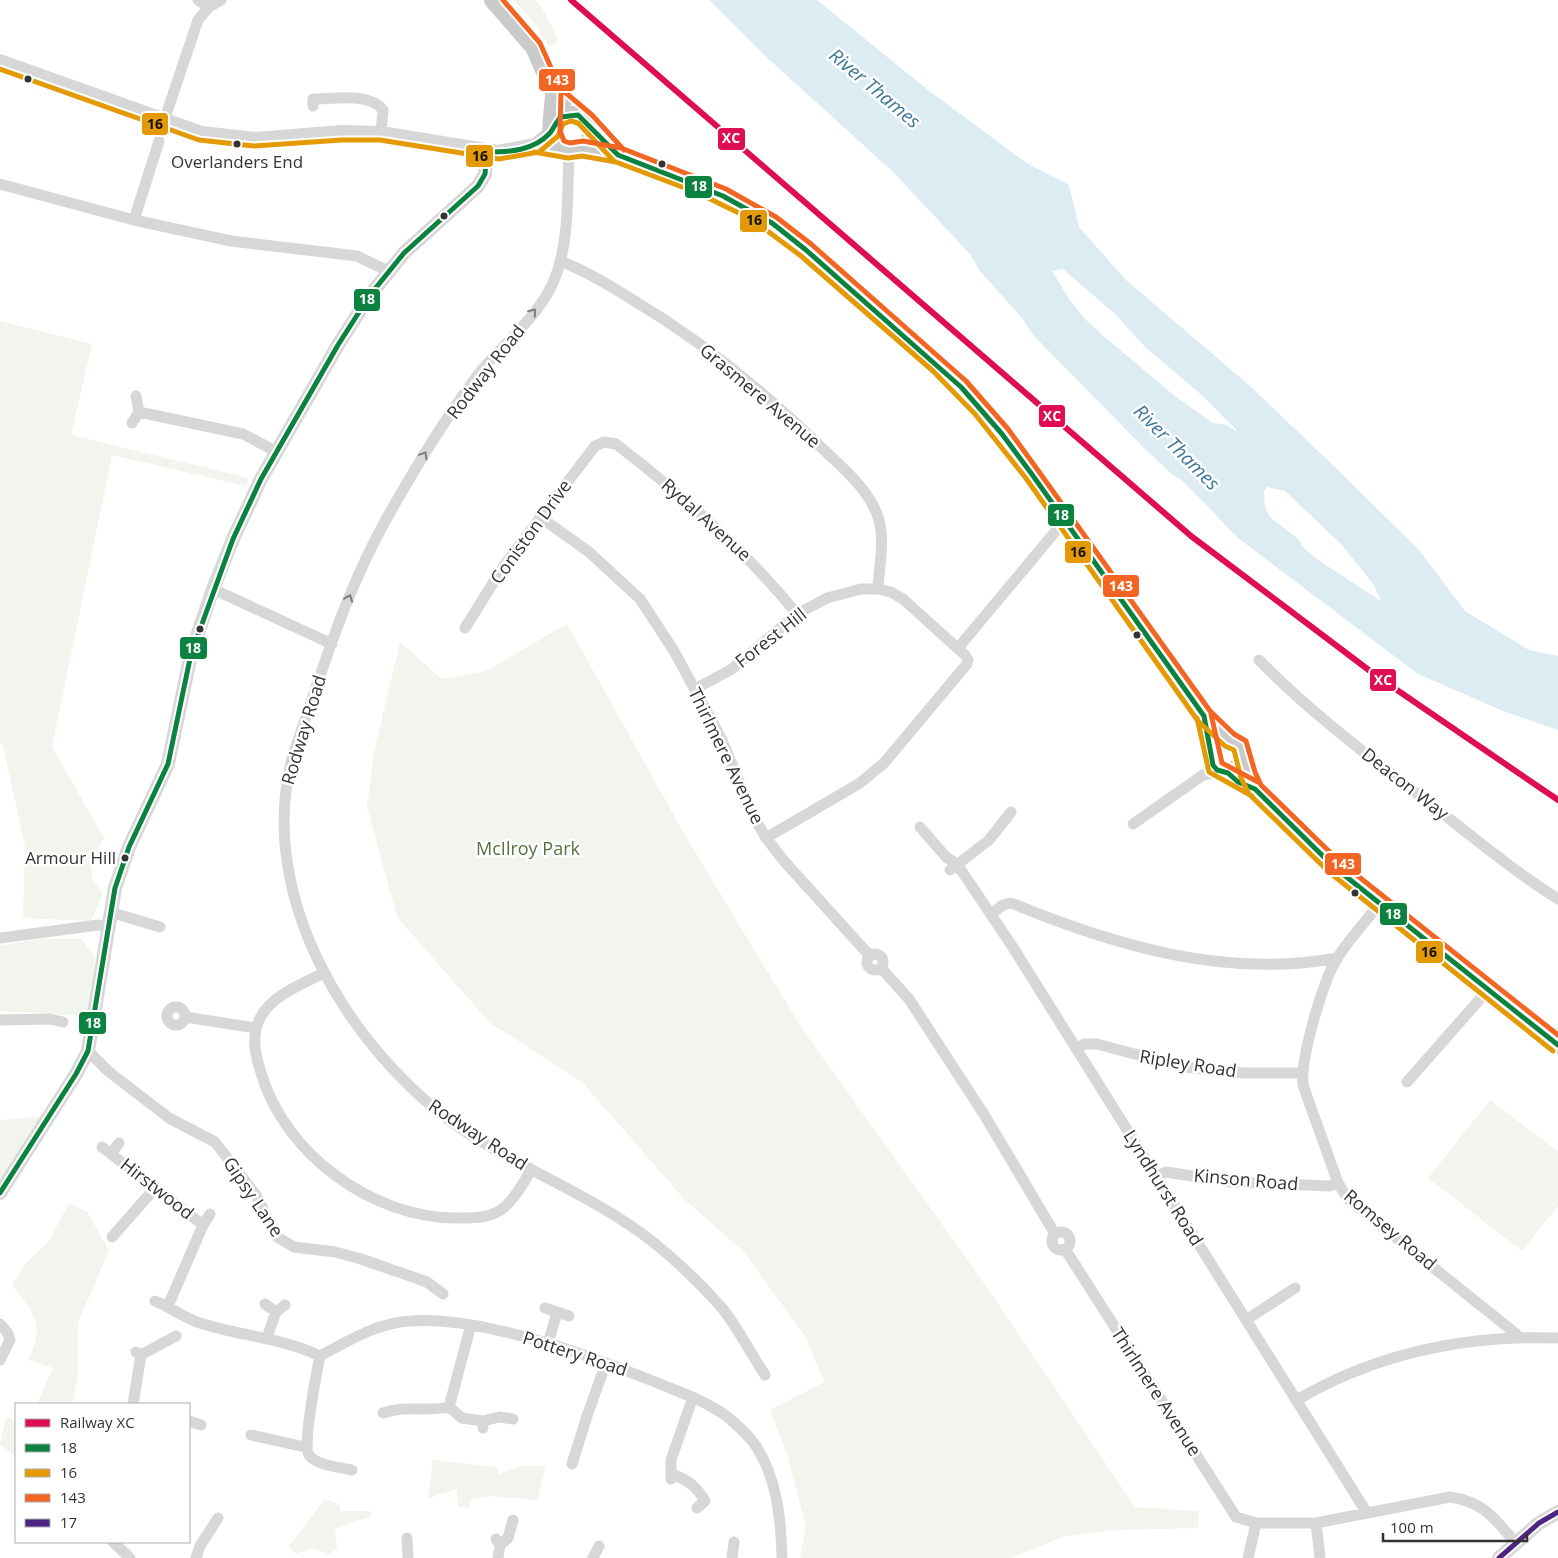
<svg xmlns="http://www.w3.org/2000/svg" width="1558" height="1558" viewBox="0 0 1558 1558" font-family="'Open Sans',sans-serif">
<style>
.green{fill:#f1f5ed}
.water{fill:#ddebf3;fill-rule:evenodd}
.lines{fill:none;stroke-linecap:round;stroke-linejoin:round}
.minor{stroke:#d7d7d7;stroke-width:11}
.tertiary{stroke:#d7d7d7;stroke-width:14}
.primary{stroke:#cacaca;stroke-width:18}
.bus-1-casing{stroke:#fff;stroke-width:9}
.bus-2-casing{stroke:#fff;stroke-width:9}
.bus-3-casing{stroke:#fff;stroke-width:9}
.bus-4-casing{stroke:#fff;stroke-width:9}
.bus-1{stroke:#0c8241;stroke-width:5}
.bus-2{stroke:#e39a05;stroke-width:5}
.bus-3{stroke:#f26522;stroke-width:5}
.bus-4{stroke:#4c2483;stroke-width:5}
.rail-1-casing{stroke:#fff;stroke-width:10}
.rail-1{stroke:#df0d52;stroke-width:6}
.oneway{stroke:#7d7d7d}
.bus-dot{fill:#333;stroke:#fff;stroke-width:2}
.labels{text-anchor:middle;stroke-width:5;stroke-linejoin:round;paint-order:stroke}
.bus-label{font-size:17px;fill:#333;stroke:#fff}
.street-label{font-size:18px;fill:#333;stroke:#fff}
.park-label{font-size:18px;fill:#56703f;stroke:#fff}
.water-label{font-size:19px;font-style:italic;fill:#3f7597;stroke:#fff}
.line-badge{stroke:#fff;stroke-width:2}
.badge-label{font-size:14px;text-anchor:middle;font-weight:bold;fill:#fff}
.pale-badge-label{font-size:14px;text-anchor:middle;font-weight:bold;fill:#111}
</style>
<rect width="100%" height="100%" fill="#fff"/>
<!-- green -->
<path class="green" d="M514,0h21l6,6 17,33 -2,5 -7,2 -14,-22z
M0,321l92,23 -21,91 178,43 -3,8 -134,-31 -60,292 52,91 -12,22v20l11,13 -12,28 -68,-3 2,-72 -22,-100 -3,-2z
M567,624l114,204 120,199 183,256 151,224 64,4 -1,17 -82,2 -51,6 -55,22h-210l6,-31 -18,-70 -18,-47 54,-28 -19,-46 -62,-85 -58,-51 -103,-118 -92,-59 -93,-106 -30,-110 7,-55 26,-110 42,37 44,-8z
M38,939h43l14,17 -5,60 -90,-5v-65z
M1490,1100l68,51v55l-36,45 -94,-73z
M42,1117l-42,63v-60z
M69,1203l18,9 22,38 -31,73v53l-6,28h-35l16,-36 -24,-8c16,-38 5,-46 -17,-75l14,-22 23,-22z
M6,1417l10,4v36l-16,-13z
M433,1460l63,7 3,7 21,-8h26l-9,34 -46,-4 -21,4v8l-12,-1 -1,-18 -29,9z
M325,1499l14,5 2,7h30v5l-36,13 2,20 -8,5 -17,-6 -16,6 -8,-7z"/>
<!-- water -->
<path class="water" d="M709,0h108l111,90 97,72 44,23 10,42 47,53 123,105 90,86 80,79 46,61 64,39 29,6v74l-55,-19 -85,-37 -180,-136 -55,-57 -9,-5 -28,-26 -112,-114 -12,-18 -42,-47 -10,-17 -78,-83 -130,-118zM1063,269l52,45 30,33 51,43 40,39v2l-12,-7 -11,-1 -37,-26 -70,-59 -21,-19 -16,-20 -17,-28zM1267,487l18,4 56,53 33,41 7,16 -63,-41 -15,-13 -5,-8 -28,-22 -5,-10 -1,-16z"/>
<g class="lines">
<!-- minor -->
<path class="minor" d="M198,0l11,7
M313,106v-7c21,0 56,-7 70,11l-2,23
M164,121l34,-101 11,-13 12,-7
M569,151c-2,42 1,88 -14,127 -15,39 -53,66 -78,98 -33,44 -62,92 -89,140 -43,75 -67,159 -95,239 -40,144 61,304 179,381 59,37 126,63 181,106 25,20 48,42 69,66 16,20 29,46 43,67
M0,184l134,36 97,21 126,15 31,15
M134,220l25,-79
M560,261c26,10 49,24 73,39 70,42 133,93 191,150 19,18 43,38 53,64 9,24 2,50 1,75
M139,412l104,22 34,18
M132,423l7,-11 -3,-16
M540,517l49,35 51,47 34,52 47,87 34,81 11,19 18,23 86,95
M213,589l119,55
M465,628l40,-64 90,-118 9,-4 12,2c66,51 128,105 181,170
M958,648l107,-128
M1259,660c44,45 94,84 144,123 52,39 100,81 155,116
M695,689l37,-20 65,-55 30,-16 34,-9h17l13,3 12,7 62,56 3,5 -1,4 -83,99 -24,20 -94,55
M1133,824l70,-49 17,-3
M920,827l26,30 11,7 55,82 355,567
M950,870l39,-30 22,-28
M1380,903c-14,18 -30,35 -42,54 -15,23 -38,102 -35,128l35,98 10,16 172,138
M110,912l50,15
M991,914l12,-9 8,-2c102,42 215,76 326,55
M0,938l98,-13 9,2
M867 962a8 8 0 1 1 16 0a8 8 0 1 1-16 0Z
M881,968l28,31 76,117 70,118
M324,973c-22,11 -52,22 -64,45 -9,19 -5,36 1,55 24,81 110,144 194,145 15,0 30,1 44,-7 11,-5 26,-30 32,-41
M167 1016a9 9 0 1 1 18 0a9 9 0 1 1-18 0Z
M185,1017l71,11
M0,1020l50,-1 13,3
M1076,1049l8,-5h13l86,23 60,6h59
M88,1051l20,20 61,47 46,24 41,53 21,42 17,10 41,5 26,7 66,23 16,12
M1407,1082l81,-92
M102,1147l101,78
M111,1154l8,-11
M1156,1177l10,-5 65,10 98,4 9,-3
M1052 1241a9 9 0 1 1 18 0a9 9 0 1 1-18 0Z
M112,1237l44,-50
M1065,1249l171,268 20,6h60l134,-26c34,5 44,21 65,45
M155,1301c15,6 28,16 42,21 41,14 84,15 123,34
M265,1304l11,8
M168,1306l35,-81 7,-11
M545,1308l24,8
M1246,1320l49,-32
M0,1324l7,8 3,8 -10,20
M471,1325l-22,82 13,11 21,3
M267,1337l9,-25 9,-7
M548,1344l9,-32
M136,1352l5,3 35,-19
M320,1356c28,-15 59,-34 91,-35 30,-2 61,3 90,10 52,11 104,31 154,51 25,10 53,20 74,36 8,7 18,16 24,24 24,33 28,77 29,116
M320,1356c-3,14 -18,91 -11,99 8,11 31,12 43,15
M1297,1400c80,-47 169,-65 261,-62
M133,1404l8,-49
M383,1413c22,-8 43,-1 66,-6
M189,1421l12,4
M483,1428v-7l16,-4 14,2
M251,1435l54,12
M572,1464l15,-48 19,-53
M672,1474c16,6 25,13 33,27l-8,7
M671,1479v-19l22,-63
M1316,1523l4,35
M407,1538l1,20
M496,1539l4,6 8,-7 5,-18
M113,1542l17,16
M196,1558l4,-12 18,-28
M498,1558l2,-13
M593,1558l6,-12
M732,1558l2,-16
M1248,1558l8,-35"/>
<!-- tertiary -->
<path class="tertiary" d="M0,61l202,72 53,6 87,-7 39,1 117,19 37,-7 17,-14
M0,1193l76,-119 12,-23 27,-163 14,-41 39,-83 23,-110 22,-65 20,-50 28,-60 77,-134 32,-50 34,-42 74,-67 7,-12 2,-22
M1499,1558l40,-35 19,-11"/>
<!-- primary -->
<path class="primary" d="M493,0l41,47 20,46 9,8
M553,124l10,-9h15l12,12c7,23 -29,34 -37,12 -4,-10 1,-34 1,-46
M582,148l36,7 83,31 38,18 33,19 34,27 132,116 36,35 28,33 202,282 26,24
M1244,761l-10,10 -14,1 -7,-7c-4,-17 14,-35 27,-20 7,8 6,31 14,43 6,9 15,16 21,23 19,19 38,39 59,56l224,178"/>
<defs>
<path id="bus-1" d="M487,152c23,0 46,-1 63,-19 4,-5 6,-11 11,-16l17,-2 40,40 105,41 49,27 34,27 155,137 41,47 29,39 173,243 9,49 4,5 11,3 10,9 17,7 79,78 224,178
M0,1193l76,-119 12,-23 27,-163 14,-41 39,-83 23,-110 42,-115 28,-60 77,-134 32,-50 34,-42 74,-67 7,-12 2,-22"/>
<path id="bus-2" d="M0,69l199,71 55,6 88,-6h38l119,19 40,-7 19,-16 5,-12 8,-3 7,2 35,37
M534,152l34,6 14,-2 34,6 82,31 55,27 48,36 132,115 42,43 50,63 173,244 27,25 9,4 7,28 8,16 80,78 224,179
M1197,718l12,54 43,24"/>
<path id="bus-3" d="M503,0l37,43 20,45 32,27 32,35
M561,93l-1,38 4,10 6,2 13,-2 38,7 105,41 50,28 35,27 155,137 42,48 29,40 173,242 24,23 12,7 9,31 6,13 78,76 219,174
M1211,714l11,49 36,19"/>
<path id="bus-4" d="M1499,1558l40,-35 19,-11"/>
</defs>
<!-- bus-1 casing -->
<use href="#bus-1" class="bus-1-casing"/>
<!-- bus-2 casing -->
<use href="#bus-2" class="bus-2-casing"/>
<!-- bus-3 casing -->
<use href="#bus-3" class="bus-3-casing"/>
<!-- bus-4 casing -->
<use href="#bus-4" class="bus-4-casing"/>
<!-- bus-1 -->
<use href="#bus-1" class="bus-1"/>
<!-- bus-2 -->
<use href="#bus-2" class="bus-2"/>
<!-- bus-3 -->
<use href="#bus-3" class="bus-3"/>
<!-- bus-4 -->
<use href="#bus-4" class="bus-4"/>
<defs>
<path id="rail-1" d="M571,0l620,536 187,141 180,123"/>
</defs>
<!-- rail-1 casing -->
<use href="#rail-1" class="rail-1-casing"/>
<!-- rail-1 -->
<use href="#rail-1" class="rail-1"/>
</g>
<!-- one-way arrows -->
<defs><path id="oneway-chevron" d="M-2-3.5L2.5 0L-2 3.5" fill="none" stroke-width="1.6" stroke-linecap="round" stroke-linejoin="round" transform="scale(1.25)"/></defs>
<g class="oneway">
<use href="#oneway-chevron" transform="translate(533 312) rotate(-51)"/>
<use href="#oneway-chevron" transform="translate(424 455) rotate(-59)"/>
<use href="#oneway-chevron" transform="translate(349 598) rotate(-69)"/>
</g>
<!-- markers -->
<g class="bus-dot">
<circle cx="28" cy="79" r="4.5"/>
<circle cx="237" cy="144" r="4.5"/>
<circle cx="662" cy="164" r="4.5"/>
<circle cx="444" cy="216" r="4.5"/>
<circle cx="200" cy="629" r="4.5"/>
<circle cx="1137" cy="635" r="4.5"/>
<circle cx="125" cy="858" r="4.5"/>
<circle cx="1355" cy="893" r="4.5"/>
</g>
<g class="labels">
<!-- bus labels -->
<g class="bus-label">
<text x="237" y="168">Overlanders End</text>
<text x="116" y="864" text-anchor="end">Armour Hill</text>
</g>
<!-- street labels -->
<g class="street-label">
<text transform="translate(486 372) rotate(-52)" y="6">Rodway Road</text>
<text transform="translate(760 396) rotate(40)" y="6">Grasmere Avenue</text>
<text transform="translate(706 520) rotate(42)" y="6">Rydal Avenue</text>
<text transform="translate(531 532) rotate(-54)" y="6">Coniston Drive</text>
<text transform="translate(771 638) rotate(-38)" y="6">Forest Hill</text>
<text transform="translate(304 730) rotate(-73)" y="6">Rodway Road</text>
<text transform="translate(726 756) rotate(64)" y="6">Thirlmere Avenue</text>
<text transform="translate(1405 784) rotate(38)" y="6">Deacon Way</text>
<text transform="translate(1188 1064) rotate(9)" y="6">Ripley Road</text>
<text transform="translate(478 1135) rotate(33)" y="6">Rodway Road</text>
<text transform="translate(1246 1180) rotate(5)" y="6">Kinson Road</text>
<text transform="translate(1163 1188) rotate(58)" y="6">Lyndhurst Road</text>
<text transform="translate(157 1189) rotate(38)" y="6">Hirstwood</text>
<text transform="translate(253 1197) rotate(56)" y="6">Gipsy Lane</text>
<text transform="translate(1390 1230) rotate(40)" y="6">Romsey Road</text>
<text transform="translate(575 1354) rotate(18)" y="6">Pottery Road</text>
<text transform="translate(1156 1392) rotate(57)" y="6">Thirlmere Avenue</text>
</g>
<!-- park labels -->
<g class="park-label">
<text x="528" y="855">McIlroy Park</text>
</g>
<!-- water labels -->
<g class="water-label">
<text transform="translate(875 88) rotate(40)" y="7">River Thames</text>
<text transform="translate(1177 447) rotate(45)" y="7">River Thames</text>
</g>
</g>
<g class="line-badge">
<rect x="538" y="68" width="38" height="24" rx="5" fill="#f26522"/>
<rect x="141" y="112" width="28" height="24" rx="5" fill="#e39a05"/>
<rect x="717" y="127" width="29" height="24" rx="5" fill="#df0d52"/>
<rect x="465" y="144" width="29" height="24" rx="5" fill="#e39a05"/>
<rect x="684" y="175" width="29" height="24" rx="5" fill="#0c8241"/>
<rect x="739" y="209" width="29" height="24" rx="5" fill="#e39a05"/>
<rect x="353" y="288" width="28" height="24" rx="5" fill="#0c8241"/>
<rect x="1038" y="404" width="28" height="24" rx="5" fill="#df0d52"/>
<rect x="1047" y="503" width="28" height="24" rx="5" fill="#0c8241"/>
<rect x="1064" y="540" width="28" height="24" rx="5" fill="#e39a05"/>
<rect x="1102" y="574" width="38" height="24" rx="5" fill="#f26522"/>
<rect x="179" y="636" width="29" height="24" rx="5" fill="#0c8241"/>
<rect x="1369" y="668" width="28" height="24" rx="5" fill="#df0d52"/>
<rect x="1324" y="852" width="38" height="24" rx="5" fill="#f26522"/>
<rect x="1379" y="902" width="29" height="24" rx="5" fill="#0c8241"/>
<rect x="1415" y="940" width="29" height="24" rx="5" fill="#e39a05"/>
<rect x="78" y="1011" width="29" height="24" rx="5" fill="#0c8241"/>
</g>
<g class="badge-label">
<text x="557" y="85">143</text>
<text x="731" y="143">XC</text>
<text x="699" y="191">18</text>
<text x="367" y="304">18</text>
<text x="1052" y="421">XC</text>
<text x="1061" y="520">18</text>
<text x="1121" y="591">143</text>
<text x="193" y="653">18</text>
<text x="1383" y="685">XC</text>
<text x="1343" y="869">143</text>
<text x="1393" y="919">18</text>
<text x="93" y="1028">18</text>
</g>
<g class="pale-badge-label">
<text x="155" y="129">16</text>
<text x="480" y="161">16</text>
<text x="754" y="225">16</text>
<text x="1078" y="557">16</text>
<text x="1429" y="957">16</text>
</g>
<!-- legend -->
<rect x="15" y="1403" width="175" height="140" fill="#ffffff" stroke="#adadad"/>
<rect x="25" y="1419" width="25" height="8" fill="#df0d52" stroke="#adadad"/>
<text x="60" y="1428" font-size="15" fill="#333333">Railway XC</text>
<rect x="25" y="1444" width="25" height="8" fill="#0c8241" stroke="#adadad"/>
<text x="60" y="1453" font-size="15" fill="#333333">18</text>
<rect x="25" y="1469" width="25" height="8" fill="#e39a05" stroke="#adadad"/>
<text x="60" y="1478" font-size="15" fill="#333333">16</text>
<rect x="25" y="1494" width="25" height="8" fill="#f26522" stroke="#adadad"/>
<text x="60" y="1503" font-size="15" fill="#333333">143</text>
<rect x="25" y="1519" width="25" height="8" fill="#4c2483" stroke="#adadad"/>
<text x="60" y="1528" font-size="15" fill="#333333">17</text>
<!-- scale -->
<path d="M1383 1533v8h144v-8" fill="none" stroke="#333333" stroke-width="2.5"/>
<text x="1390" y="1533" font-size="15" fill="#333333" stroke="#ffffff" stroke-width="4" paint-order="stroke">100 m</text>
</svg>
